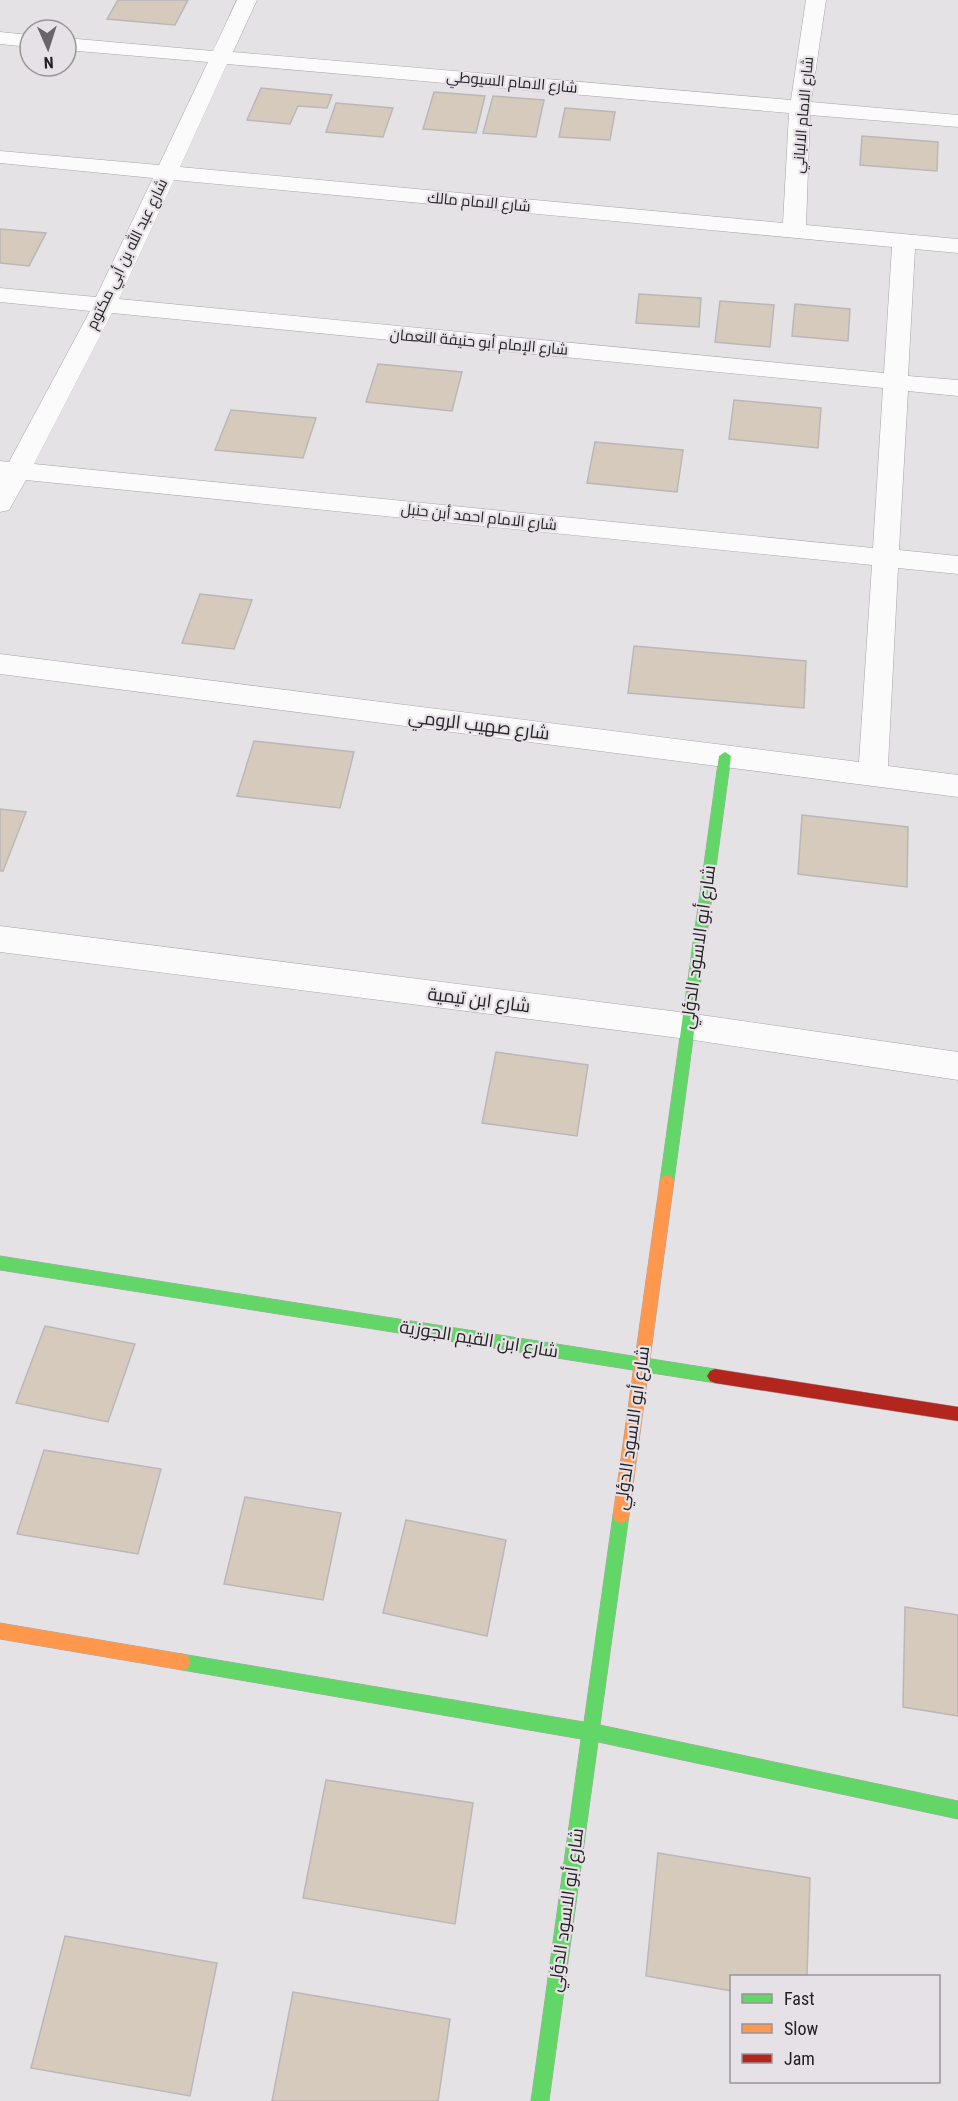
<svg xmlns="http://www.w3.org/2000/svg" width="958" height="2101" viewBox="0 0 958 2101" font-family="'Roboto Condensed',Cairo,sans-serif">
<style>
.building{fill:#d6cabc;stroke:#b9b7b8;stroke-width:1.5}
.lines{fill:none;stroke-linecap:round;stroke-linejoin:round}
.street-casing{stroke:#a6a4a6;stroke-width:1}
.fast-casing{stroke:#a6a4a6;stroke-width:1}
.slow-casing{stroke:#a6a4a6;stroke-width:1}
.jam-casing{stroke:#a6a4a6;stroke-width:1}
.street{fill:#fbfbfb;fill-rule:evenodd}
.fast{fill:#63d668;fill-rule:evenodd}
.slow{fill:#ff974d;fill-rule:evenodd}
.jam{fill:#b3261e;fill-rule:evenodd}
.labels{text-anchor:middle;stroke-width:4.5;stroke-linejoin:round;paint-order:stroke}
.far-street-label{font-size:15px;fill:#232123;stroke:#e6e1e6}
.street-label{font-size:18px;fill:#232123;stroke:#e6e1e6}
</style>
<rect width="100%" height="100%" fill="#e5e2e5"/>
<!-- building -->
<path class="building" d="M118,0h70l-13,25 -68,-6z
M261,88l71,7 -5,13 -29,-2 -8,18 -43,-4z
M434,92l51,4 -9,37 -53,-4z
M493,96l51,4 -8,37 -53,-4z
M336,103l57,5 -10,29 -57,-5z
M565,108l50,4 -5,28 -51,-3z
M862,136l76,6 -1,29 -77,-6z
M0,229l46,4 -17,33 -29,-3z
M639,294l62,4 -2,29 -63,-4z
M720,301l54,4 -4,42 -55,-5z
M795,304l55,5 -2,32 -56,-5z
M378,364l84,8 -10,39 -86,-9z
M734,400l87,8 -3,40 -89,-9z
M231,410l85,8 -13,40 -88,-8z
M595,442l88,8 -6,42 -90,-9z
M200,594l52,6 -18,49 -52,-6z
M634,646l172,15 -2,47 -176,-15z
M254,741l100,11 -14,56 -103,-12z
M0,809l26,3 -23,59h-3z
M802,815l106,12 -1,60 -109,-13z
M496,1052l92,13 -11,71 -95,-13z
M45,1326l90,18 -27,78 -92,-19z
M44,1450l117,19 -23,85 -121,-20z
M245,1497l96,16 -18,87 -99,-16z
M406,1520l100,20 -19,96 -104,-23z
M905,1607l53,8v101l-55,-9z
M326,1780l147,23 -18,121 -152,-26z
M658,1853l152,25 -3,98h-75v15l-86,-15z
M65,1936l152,27 -27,133 -159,-28z
M293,1992l157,27 -12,82h-166z"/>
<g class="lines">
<defs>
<path id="street" d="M237,0h20l-24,52 558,48 15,-100h20l-15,102 147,13v12l-148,-12 -4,110 152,14v14l-43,-4 -7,127 50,4v16l-50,-5 -9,159 59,6v18l-60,-6 -10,198 70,9v22l-958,-123v-20l859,108 13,-197 -846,-85 -17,30 -9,2v-51l9,1 81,-151 -90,-9v-14l96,9 57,-119 -153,-15v-12l159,14 49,-103 -142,-12v-12l147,13zM227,64l562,49 -6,110 -603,-56zM174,180l718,67 -8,126 -765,-74zM112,313l771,75 -10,160 -839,-84z
M0,32l30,3v12l-30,-3z
M0,926l687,87 271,39v28l-271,-41 -687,-87z"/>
<path id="fast" d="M725,752l6,4 -57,425 -2,4 -5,2 -5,-2 -2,-4 59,-425z
M0,1256l715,113 5,2 3,5 -3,5 -5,2 -715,-113z
M621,1507l6,2 2,6 -29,210 358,76v18l-360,-77 -49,359h-18l50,-362 -399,-69 -6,-2 -2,-6 2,-6 6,-2 402,68 29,-207 2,-6z"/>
<path id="slow" d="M667,1175l5,2 2,4 -45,334 -2,6 -6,2 -6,-2 -2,-6 47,-334 2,-4z
M0,1623l182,31 6,2 2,6 -2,6 -6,2 -182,-31z"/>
<path id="jam" d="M715,1369l243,38v14l-243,-38 -5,-2 -3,-5 3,-5z"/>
</defs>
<!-- street casing -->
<use href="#street" class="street-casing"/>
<!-- fast casing -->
<use href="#fast" class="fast-casing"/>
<!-- slow casing -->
<use href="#slow" class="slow-casing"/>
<!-- jam casing -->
<use href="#jam" class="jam-casing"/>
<!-- street -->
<use href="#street" class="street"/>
<!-- fast -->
<use href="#fast" class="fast"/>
<!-- slow -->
<use href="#slow" class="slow"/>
<!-- jam -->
<use href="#jam" class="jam"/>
</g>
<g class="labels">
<!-- far-street labels -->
<g class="far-street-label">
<text transform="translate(512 82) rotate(5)" y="5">شارع الامام السيوطي</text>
<text transform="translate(803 115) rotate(-85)" y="5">شارع الامام الالباني</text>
<text transform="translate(479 202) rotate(5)" y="5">شارع الامام مالك</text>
<text transform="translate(127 254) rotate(-64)" y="5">شارع عبد الله بن أبي مكتوم</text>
<text transform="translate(479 342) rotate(5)" y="5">شارع الإمام أبو حنيفة النعمان</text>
<text transform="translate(479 517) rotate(6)" y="5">شارع الامام احمد أبن حنبل</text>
</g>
<!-- street labels -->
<g class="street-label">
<text transform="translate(479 725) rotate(7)" y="6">شارع صهيب الرومي</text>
<text transform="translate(698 947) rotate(-82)" y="6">شارع أبو الاسود الدؤلي</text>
<text transform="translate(479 1000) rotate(7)" y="6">شارع ابن تيمية</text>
<text transform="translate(479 1339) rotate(9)" y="6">شارع ابن القيم الجوزية</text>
<text transform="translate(632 1428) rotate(-82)" y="6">شارع أبو الاسود الدؤلي</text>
<text transform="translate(566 1910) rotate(-82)" y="6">شارع أبو الاسود الدؤلي</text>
</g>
</g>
<!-- legend -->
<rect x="730" y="1975" width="210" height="108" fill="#e6e1e6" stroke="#989498" stroke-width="1.5"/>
<rect x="742" y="1994" width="30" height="9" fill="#63d668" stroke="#989498" stroke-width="1.5"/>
<text x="784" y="2005" font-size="18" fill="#232123">Fast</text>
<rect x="742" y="2024" width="30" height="9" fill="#ff974d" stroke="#989498" stroke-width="1.5"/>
<text x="784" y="2035" font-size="18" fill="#232123">Slow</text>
<rect x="742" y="2054" width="30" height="9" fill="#b3261e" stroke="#989498" stroke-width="1.5"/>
<text x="784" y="2065" font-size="18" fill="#232123">Jam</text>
<!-- north arrow -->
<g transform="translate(48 48) rotate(177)"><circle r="28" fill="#e6e1e6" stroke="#989498" stroke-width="1.5"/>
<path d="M0-4.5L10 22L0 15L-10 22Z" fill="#676567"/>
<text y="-9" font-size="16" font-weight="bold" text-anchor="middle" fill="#232123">N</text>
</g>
</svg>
